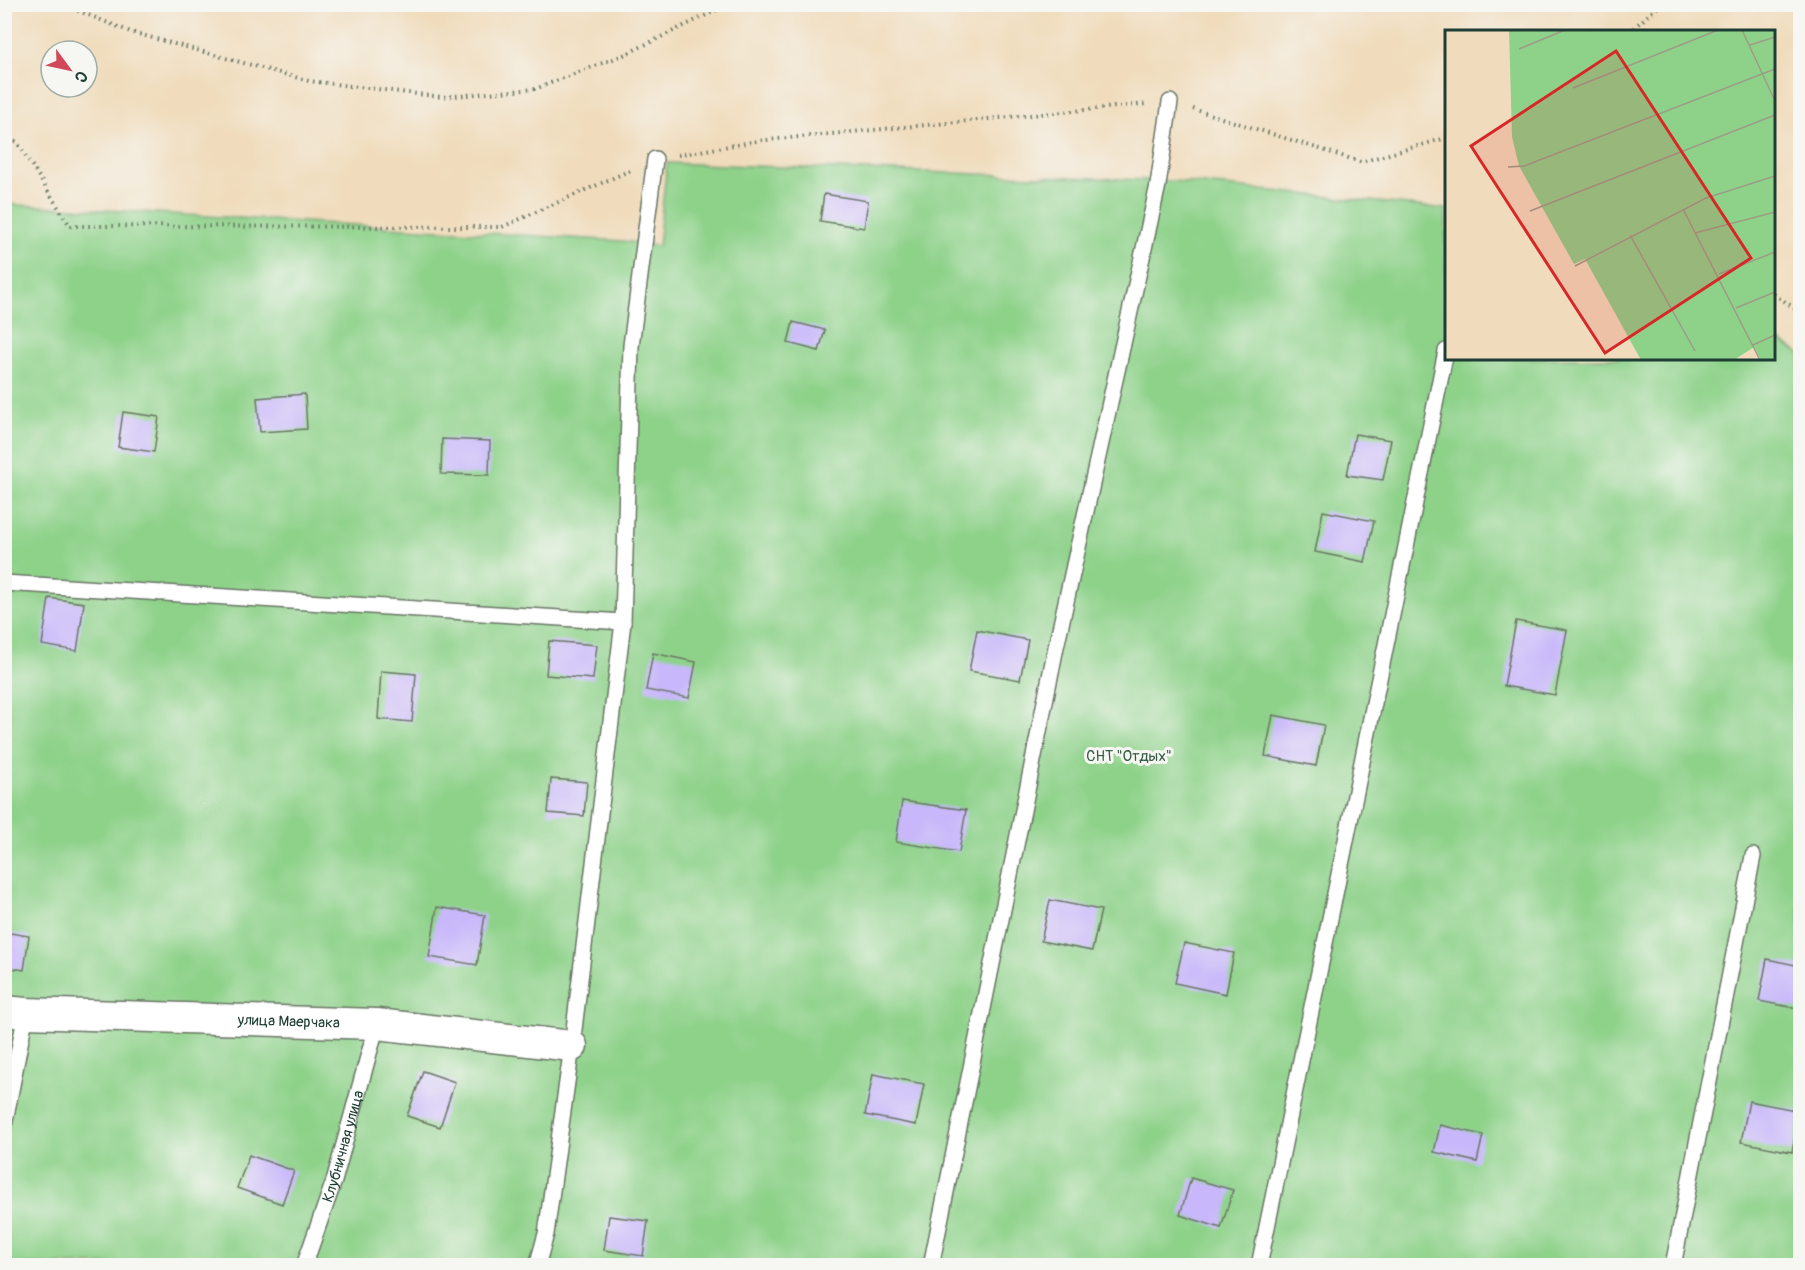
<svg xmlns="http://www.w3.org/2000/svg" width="1805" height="1270" viewBox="0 0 1805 1270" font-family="Pangolin,sans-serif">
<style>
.green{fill:#8ed28a;stroke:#56885f;stroke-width:1.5}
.building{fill:#c8b7fa}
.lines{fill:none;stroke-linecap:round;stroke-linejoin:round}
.service-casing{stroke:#687564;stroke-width:18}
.minor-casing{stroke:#687564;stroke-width:33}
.path{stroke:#687564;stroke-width:4;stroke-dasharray:1.5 4.5;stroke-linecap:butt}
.service{stroke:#fff;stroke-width:15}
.minor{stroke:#fff;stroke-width:30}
.labels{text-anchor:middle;stroke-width:6;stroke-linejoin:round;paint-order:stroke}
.park-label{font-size:15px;fill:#355b45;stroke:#f6f6f2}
.street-label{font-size:15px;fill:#1f3d34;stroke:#f6f6f2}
.inset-road{fill:none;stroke:#9c9c86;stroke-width:1.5}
.view{fill:#d62828;fill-opacity:0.15;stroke:#d62828;stroke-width:3}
.inset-edge{fill:none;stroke:#1f3d34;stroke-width:3}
</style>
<rect width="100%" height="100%" fill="#f6f6f2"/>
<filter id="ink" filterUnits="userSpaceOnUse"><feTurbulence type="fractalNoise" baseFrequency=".0167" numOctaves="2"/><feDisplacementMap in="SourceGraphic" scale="12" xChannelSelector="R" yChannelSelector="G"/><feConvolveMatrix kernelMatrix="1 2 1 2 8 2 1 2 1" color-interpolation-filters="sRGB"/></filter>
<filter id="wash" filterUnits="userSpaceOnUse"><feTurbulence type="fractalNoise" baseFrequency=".008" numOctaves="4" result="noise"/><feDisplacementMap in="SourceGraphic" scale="24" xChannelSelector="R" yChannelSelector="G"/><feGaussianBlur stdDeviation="1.35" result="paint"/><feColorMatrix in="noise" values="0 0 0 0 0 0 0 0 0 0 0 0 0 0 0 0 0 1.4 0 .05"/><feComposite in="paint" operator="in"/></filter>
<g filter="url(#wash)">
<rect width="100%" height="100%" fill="#f0dcbc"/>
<!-- green -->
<path class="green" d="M667,163l508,18 271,28v149h328v-21l26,17v911h-1795l-1,-1061 618,37 36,5z"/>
<g id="blocks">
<!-- building -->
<path class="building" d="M824,194l44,7 -4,27 -44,-7z
M793,322l32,8 -6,21 -31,-8z
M305,394l2,35 -47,3 -3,-34z
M123,412l36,5 -5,35 -36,-5z
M1355,434l36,6 -8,40 -36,-5z
M442,439l48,2 -1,34 -48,-1z
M1323,511l51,10 -9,41 -50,-10z
M49,598l35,5 -7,48 -35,-6z
M1516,621l51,9 -12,65 -51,-9z
M977,630l51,10 -8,40 -51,-9z
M549,641l48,4 -4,34 -47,-4z
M653,653l43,9 -7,36 -43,-8z
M381,671l35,3 -4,48 -34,-3z
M1273,715l51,10 -8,41 -51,-10z
M551,779l36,3 -3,34 -36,-3z
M902,801l64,9 -7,42 -63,-10z
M1050,900l51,10 -9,41 -51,-10z
M437,907l48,8 -8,50 -48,-8z
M4,932l25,4 -5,34 -20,-3z
M1184,943l50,10 -8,41 -51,-11z
M1767,959l33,7v43l-41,-8z
M423,1071l32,11 -15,45 -33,-11z
M873,1074l51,10 -8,41 -51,-10z
M1749,1101l51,10 -8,41 -51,-10z
M1440,1125l43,10 -6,27 -43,-10z
M249,1155l45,16 -12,33 -45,-16z
M1191,1178l42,12 -12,38 -41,-13z
M609,1216l39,5 -5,35 -39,-6z"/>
</g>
</g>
<g filter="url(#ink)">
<use href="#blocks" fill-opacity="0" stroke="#687564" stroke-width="1.5"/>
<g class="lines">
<defs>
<g id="service">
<path d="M4,583l619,39"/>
<path d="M4,1126l22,-113"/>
<path id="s1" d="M304,1266l30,-85 43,-157"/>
<path d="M537,1266l9,-32 26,-188 51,-424 8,-276 24,-187"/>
<path d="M931,1266l125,-619 102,-462 12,-83"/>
<path d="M1259,1266l187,-915"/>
<path d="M1673,1266l80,-410"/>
</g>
<g id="minor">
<path id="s2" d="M4,1011l22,2 351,11 195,22"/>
</g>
</defs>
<!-- service casing -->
<use href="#service" class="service-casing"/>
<!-- minor casing -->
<use href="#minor" class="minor-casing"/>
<!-- path -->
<path class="path" d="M61,4l70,28 178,49 133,16 93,-8 91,-35 95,-46h110l15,-4
M1629,32l32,-28
M1193,109l168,53 85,-24
M4,136l13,6 53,84 432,1 129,-57
M678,155l79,-14 390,-37
M1774,294l26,18"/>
<!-- service -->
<use href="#service" class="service"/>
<!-- minor -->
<use href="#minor" class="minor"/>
</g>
</g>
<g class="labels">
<!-- park labels -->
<g class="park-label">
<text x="1129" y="761">СНТ "Отдых"</text>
</g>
<!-- street labels -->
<g class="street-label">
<text dy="5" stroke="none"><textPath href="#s2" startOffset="285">улица Маерчака</textPath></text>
<text dy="5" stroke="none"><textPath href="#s1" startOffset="126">Клубничная улица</textPath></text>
</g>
</g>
<!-- overview -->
<g transform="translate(1445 30)">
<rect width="330" height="330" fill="#f0dcbc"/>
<path d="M64,0h266v330h-14l-7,-13 -20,13h-93l-56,-101 -11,5 -55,-98 -7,-29z" fill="#8ed28a"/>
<path class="inset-road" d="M297,0l33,71M305,15l25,-8M74,19l46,-19M128,58l145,-58M63,137l16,-1 251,-97M238,179l77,151M85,181l245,-96M250,203l80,-21M185,205l65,116M130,236l131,-68 69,-22M274,244l56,-22M291,278l39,-16M308,315l22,-10"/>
<path class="view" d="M171,21l135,207 -146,95 -134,-207z"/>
<rect width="330" height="330" class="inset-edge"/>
</g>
<!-- margin -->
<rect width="1805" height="1270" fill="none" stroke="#f6f6f2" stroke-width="24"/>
<!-- north arrow -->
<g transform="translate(69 69) rotate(123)"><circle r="28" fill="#f6f6f2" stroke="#a0aca6" stroke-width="1.5"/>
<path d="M0-4.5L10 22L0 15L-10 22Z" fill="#d1495b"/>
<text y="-9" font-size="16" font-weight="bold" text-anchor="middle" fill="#1f3d34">С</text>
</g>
</svg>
